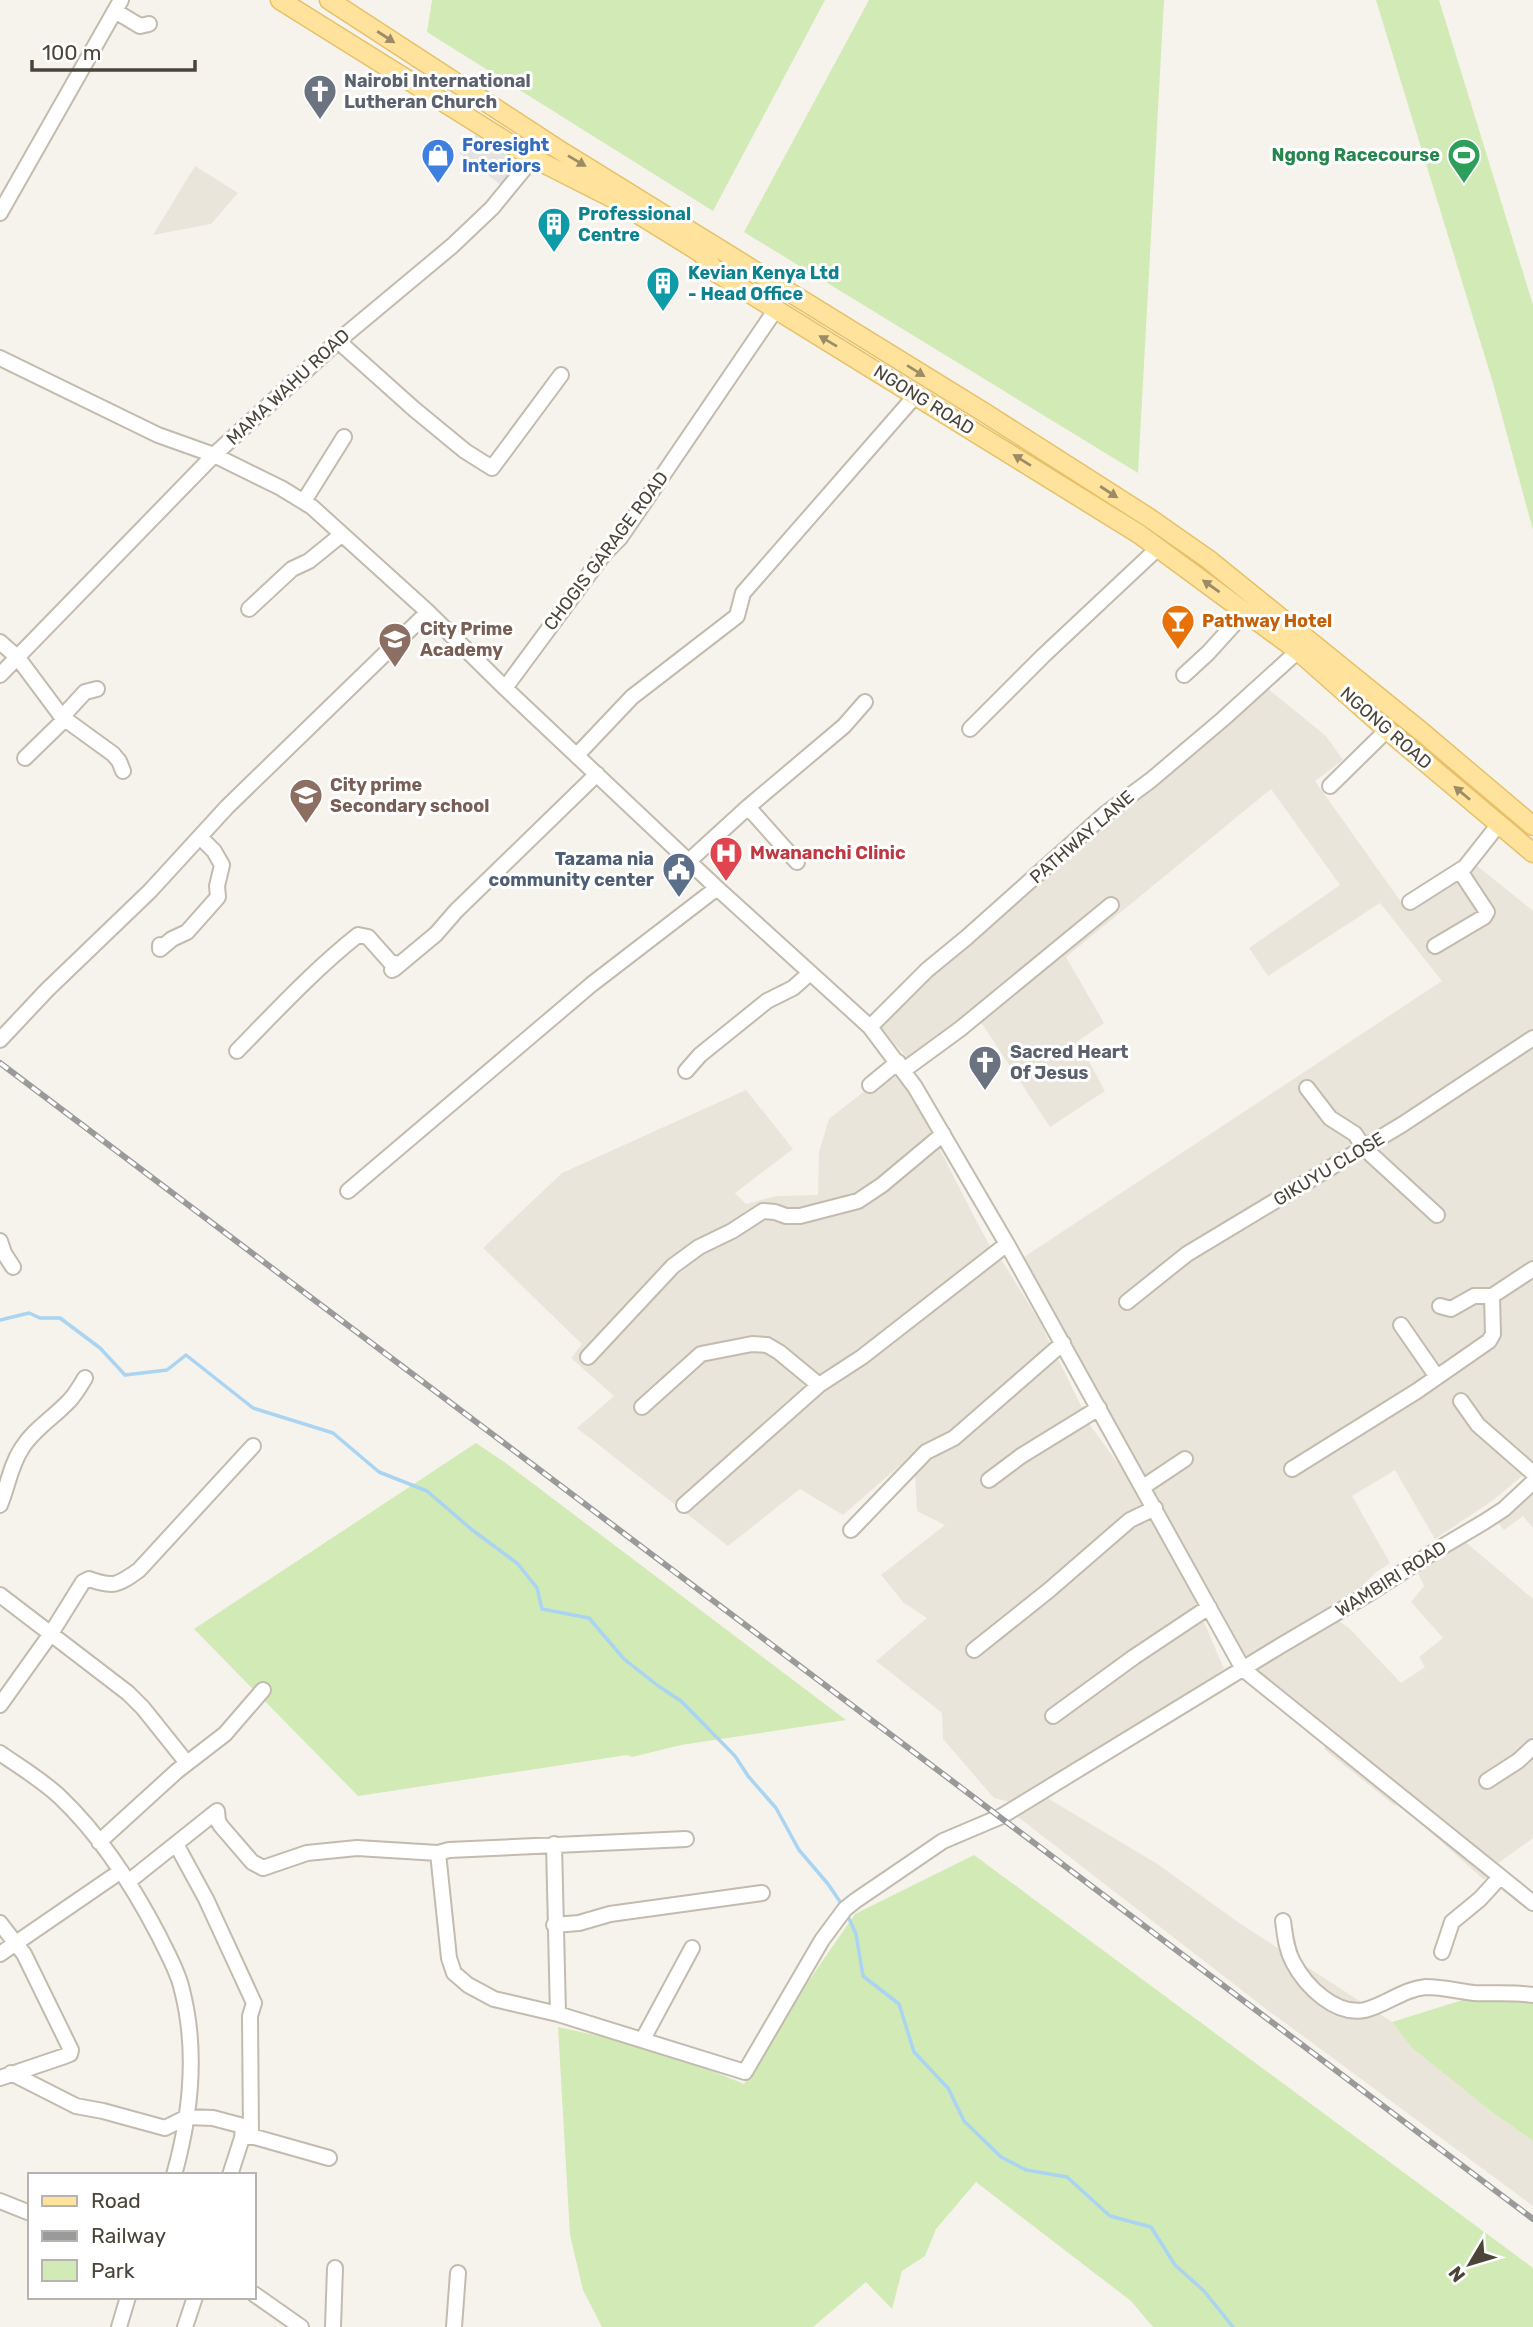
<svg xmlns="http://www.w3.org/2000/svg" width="1533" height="2327" viewBox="0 0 1533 2327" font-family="Rubik,sans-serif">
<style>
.residential{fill:#eae5da}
.green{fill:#d2eab5}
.parking{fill:#e5e3e0}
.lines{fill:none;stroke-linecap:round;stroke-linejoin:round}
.stream{stroke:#a9d4f2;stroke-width:3.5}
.minor-casing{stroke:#c2bbae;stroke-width:18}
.major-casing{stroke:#e6c16a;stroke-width:21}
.minor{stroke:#fff;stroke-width:14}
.major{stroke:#ffe39c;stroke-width:18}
.rail-casing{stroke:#9a9a9a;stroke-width:6}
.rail{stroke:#fff;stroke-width:3.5;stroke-dasharray:10;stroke-linecap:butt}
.oneway{fill:#9c8c66}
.labels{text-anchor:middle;stroke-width:6;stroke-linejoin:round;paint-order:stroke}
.worship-label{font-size:18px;font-weight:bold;fill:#5b616d;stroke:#fff;text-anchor:start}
.shop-label{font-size:18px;font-weight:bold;fill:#366cbe;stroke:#fff;text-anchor:start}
.leisure-label{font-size:18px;font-weight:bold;fill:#27864d;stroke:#fff;text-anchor:end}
.culture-label{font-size:18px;font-weight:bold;fill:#0d838f;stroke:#fff;text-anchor:start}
.street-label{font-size:18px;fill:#4b4439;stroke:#fff}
.food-label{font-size:18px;font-weight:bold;fill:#c56008;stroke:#fff;text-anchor:start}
.education-label{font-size:18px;font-weight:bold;fill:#785e54;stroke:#fff;text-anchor:start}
.health-label{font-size:18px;font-weight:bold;fill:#be3a42;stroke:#fff;text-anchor:start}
.service-label{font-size:18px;font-weight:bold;fill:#4e5e75;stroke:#fff;text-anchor:end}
</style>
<rect width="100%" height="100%" fill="#f6f3ec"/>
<!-- residential -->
<path class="residential" d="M195,166l43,27 -27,31 -58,11z
M1256,679l70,57 17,24 -28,21 91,128 70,-44 57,46v556l-41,34 -57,38 -40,-69 -43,26 38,67 -15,10 -24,24 -103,69 -227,-407 421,-278 -62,-78 -112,73 -19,-28 91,-63 -69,-96 -205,168 38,66 -26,18 27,50 -55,36 -73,-111 -64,49 -41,-48 333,-287z
M891,1070l30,33 17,43 40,78 18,33 5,2 39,63 52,106 53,72 43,84 36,85 -90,61 -57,31 -63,42 -20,-5 -51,-59 -1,-26 -66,-52 51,-43 -23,-15 -23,-28 64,-50 -28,-14 -3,-58 -71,62 -43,-26 -72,57 -151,-118 37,-32 -43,-38 11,-14 -99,-96 79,-75 184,-83 47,59 -58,44 11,11 31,-8 41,-1 1,-43 10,-33z
M1533,1486v42l-10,-12 -19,14 -10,-12z
M1463,1540l70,59v239l-36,26 -13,16 -86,-77 -3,3 -71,-57 2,-3 -65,-52 -2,-7 -16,-13 90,-57 16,11 52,55 24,-16 -6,-10 24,-19 -32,-36 13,-16 -8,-17z
M1044,1796l115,69 80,58 153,99 20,26 81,65 40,28v65l-272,-201 -243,-188z"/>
<!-- green -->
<path class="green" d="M432,0h393l-112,211 -286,-179z
M869,0h295l-26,473 -394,-241z
M1376,0h63l94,305v225l-40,-147z
M476,1443l31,21 339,256 -165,25 -49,12 -5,-2 -269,41 -164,-167z
M974,1855l559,413v59h-380l-22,-26 -155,-119 -40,47 -11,27 -23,15 -10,38 -26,-27 -53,45h-211l-19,-37 -13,-55 -12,-208 101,22 85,35 48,-79 63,-91z
M1514,1984l19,6v151l-40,-28 -81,-65 -20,-26z"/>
<!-- parking -->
<path class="parking" d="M476,134l45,28 -16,26 -46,-35z"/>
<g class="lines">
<!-- stream -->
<path class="stream" d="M0,1320l29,-7 11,5h20l40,30 25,27 42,-5 19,-15 67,53 80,25 46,39 48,19 44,38 47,35 19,24 5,21 47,9 35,41 33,26 24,16 54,55 13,20 28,32 23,42 29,34 15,22
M846,1912l10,22 7,42 36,28 15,48 34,36 16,33 37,36 25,13 41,7 43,39 41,11 24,38 29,26 29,36"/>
<defs>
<path id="minor" d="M115,11l25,15 9,-2
M0,213l121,-213
M338,341l76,68 51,42 27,17 69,-93
M0,358l158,77 56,20 124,-114 114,-95 40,-38 41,-50
M304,501l40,-64
M249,609l43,-40 17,-8 32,-26
M0,642l18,16 44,59 51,37 6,7 4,10
M0,675l214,-220 67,33 31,19 116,105 77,76 212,200 153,139 45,60 92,157 236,425 290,234
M1184,675l24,-22 38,-42
M505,688l99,-134 16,-16 156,-229
M62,717l23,-25 12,-3
M970,729l74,-74 113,-106
M577,755l55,-58 105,-81 6,-23 173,-198
M25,758l40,-39
M1330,786l57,-56
M748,807l49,55
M690,860l58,-53 96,-81 21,-24
M1410,902l55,-35 34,-43
M160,945v4l12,-10 15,-7 31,-35 -1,-11 5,-21 -8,-14 -14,-14
M1435,946l49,-29 3,-5 -27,-41
M870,1027l57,-57 39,-32 139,-124 46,-34 72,-61 75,-68
M0,1040l47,-50 103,-99 77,-84 201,-195
M237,1051c39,-40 78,-82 121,-116l10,2 24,27 3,-1 -3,7 2,-1 42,-35 20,-23 141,-137
M904,1070l56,-41 151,-124
M686,1071l14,-16 67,-54 26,-13 17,-15
M870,1085l28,-23
M1307,1088l23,30 25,16 9,14 73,67
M348,1191l244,-207 125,-96
M0,1241l4,12 9,14
M1127,1302l60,-48 216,-130 130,-86
M1440,1306l11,3 23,-13h18
M1401,1325l36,52
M588,1357l85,-91 26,-19 33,-16 31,-20 12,1 11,4h14l58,-15 24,-16 61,-51
M1461,1401l17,24 55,48
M642,1407l59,-53 51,-10 15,1 12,7 40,33
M1292,1469l125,-78 72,-50 4,-7 -1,-38 41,-27
M989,1480l32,-24 78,-48
M1143,1487l42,-28
M0,1505c8,-19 10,-39 22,-57 12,-19 31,-30 47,-47 6,-6 11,-15 16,-23
M684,1505l135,-120 43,-28 145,-113
M851,1530l75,-78 28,-14 109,-95
M0,1595l128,98 15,15 44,55
M974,1650l74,-59 82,-71 25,-12
M0,1705l50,-70 33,-53 6,-3c25,9 29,6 50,-9l114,-124
M1053,1716l81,-59 75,-50
M0,1753c20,14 42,27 60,44 41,39 73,89 99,139 8,17 19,35 23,54 16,62 9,124 -8,185
M1487,1781l31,-20 15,-14
M99,1842l78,-71 48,-37 38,-44
M554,1844l4,170
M438,1853l11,105 5,15 14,12 26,14 64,15 187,58 77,-132 23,-31 10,-8 88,-60 59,-25 278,-170 90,-53 65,-42 49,-29 20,-13 29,-27
M128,1882l89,-71 1,10 3,5 31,36 11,6 44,-15 50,-5 81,5 11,-3 237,-11
M1283,1921c2,14 3,28 10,41 13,25 43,54 72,48 21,-5 38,-21 61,-23 16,0 32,4 48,6 19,1 39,-1 59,2
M0,1923l24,31 47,96 -1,4 -5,2 -65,22
M554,1925l25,-2 31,-9 152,-21
M1442,1952l10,-30 28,-23 20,-22
M0,1954l121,-83
M643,2039l49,-91
M11,2073l65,33 27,5 62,17 22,-11 26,1 30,8 -1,12 9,-2 -1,-120 4,-13 -48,-104 -30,-55
M251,2136l78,22
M230,2175l12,-37
M0,2201l30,12
M254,2294l47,33
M119,2327l9,-30
M185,2327l10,-30
M333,2327l2,-59
M454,2327l4,-54"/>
<path id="major" d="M280,0l253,158 81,41 87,54 16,20 422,261 159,117 89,79 146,123
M329,0l235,153 421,260 163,104 60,42 214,173 111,94"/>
</defs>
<!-- minor casing -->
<use href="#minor" class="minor-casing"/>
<!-- major casing -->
<use href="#major" class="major-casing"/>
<!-- minor -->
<use href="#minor" class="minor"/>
<!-- major -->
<use href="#major" class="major"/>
<defs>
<path id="rail" d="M0,1063l1533,1156"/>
</defs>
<!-- rail casing -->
<use href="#rail" class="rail-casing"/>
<!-- rail -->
<use href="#rail" class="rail"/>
</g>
<!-- one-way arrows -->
<defs><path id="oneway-solid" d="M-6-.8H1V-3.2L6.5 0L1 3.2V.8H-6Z" transform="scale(1.75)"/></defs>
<g class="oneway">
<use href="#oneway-solid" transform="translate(386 37) rotate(33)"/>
<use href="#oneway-solid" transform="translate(577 161) rotate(31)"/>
<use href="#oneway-solid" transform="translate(828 341) rotate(-149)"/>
<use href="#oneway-solid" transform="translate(916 371) rotate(32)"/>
<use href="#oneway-solid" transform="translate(1022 460) rotate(-148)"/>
<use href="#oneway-solid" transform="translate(1109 492) rotate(33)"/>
<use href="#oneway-solid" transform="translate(1211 586) rotate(-145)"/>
<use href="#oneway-solid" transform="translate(1462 793) rotate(-140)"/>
</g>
<!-- icons -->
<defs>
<symbol id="church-pin" viewBox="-11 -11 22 30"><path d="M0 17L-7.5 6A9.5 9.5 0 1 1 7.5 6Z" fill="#6b7280" stroke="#fff"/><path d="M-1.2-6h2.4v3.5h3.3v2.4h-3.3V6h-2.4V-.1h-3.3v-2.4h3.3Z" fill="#fff"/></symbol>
<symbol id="shop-pin" viewBox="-11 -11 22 30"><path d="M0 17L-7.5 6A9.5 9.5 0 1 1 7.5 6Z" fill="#3f7fe0" stroke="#fff"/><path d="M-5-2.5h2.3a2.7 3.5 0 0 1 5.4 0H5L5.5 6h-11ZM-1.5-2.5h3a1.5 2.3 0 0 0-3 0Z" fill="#fff"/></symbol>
<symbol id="stadium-pin" viewBox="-11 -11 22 30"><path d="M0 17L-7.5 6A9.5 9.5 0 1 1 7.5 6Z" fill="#2e9e5b" stroke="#fff"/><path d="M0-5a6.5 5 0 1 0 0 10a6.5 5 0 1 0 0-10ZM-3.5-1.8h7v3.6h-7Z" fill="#fff"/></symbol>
<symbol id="building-pin" viewBox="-11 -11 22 30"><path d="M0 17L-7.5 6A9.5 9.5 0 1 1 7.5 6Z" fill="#0f9aa8" stroke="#fff"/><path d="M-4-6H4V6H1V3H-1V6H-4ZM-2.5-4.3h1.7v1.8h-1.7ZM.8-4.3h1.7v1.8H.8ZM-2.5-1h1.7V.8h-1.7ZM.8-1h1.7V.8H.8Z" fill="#fff"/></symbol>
<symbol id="bar-pin" viewBox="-11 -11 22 30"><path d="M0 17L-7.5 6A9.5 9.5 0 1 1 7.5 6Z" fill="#e8710a" stroke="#fff"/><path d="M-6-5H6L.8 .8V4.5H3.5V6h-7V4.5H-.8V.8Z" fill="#fff"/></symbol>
<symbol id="school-pin" viewBox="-11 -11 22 30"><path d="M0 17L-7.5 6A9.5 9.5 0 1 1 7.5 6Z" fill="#8d6e63" stroke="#fff"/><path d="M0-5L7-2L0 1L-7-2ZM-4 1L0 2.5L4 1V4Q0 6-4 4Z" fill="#fff"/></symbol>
<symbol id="hospital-pin" viewBox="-11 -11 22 30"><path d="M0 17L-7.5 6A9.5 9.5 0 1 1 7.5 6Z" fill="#e0444e" stroke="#fff"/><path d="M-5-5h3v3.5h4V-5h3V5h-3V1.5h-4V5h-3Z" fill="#fff"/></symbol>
<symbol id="civic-pin" viewBox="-11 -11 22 30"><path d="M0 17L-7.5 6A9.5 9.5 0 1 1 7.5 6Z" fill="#5c6f8a" stroke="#fff"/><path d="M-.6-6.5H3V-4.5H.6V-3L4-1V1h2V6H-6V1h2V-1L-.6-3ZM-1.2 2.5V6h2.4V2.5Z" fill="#fff"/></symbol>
</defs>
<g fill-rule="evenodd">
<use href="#church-pin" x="301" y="72" width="38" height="52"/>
<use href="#shop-pin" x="419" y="136" width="38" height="52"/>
<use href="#stadium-pin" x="1445" y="136" width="38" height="52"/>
<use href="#building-pin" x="535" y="205" width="38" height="52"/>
<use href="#building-pin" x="644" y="264" width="38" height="52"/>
<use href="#bar-pin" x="1159" y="602" width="38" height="52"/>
<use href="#school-pin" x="376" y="620" width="38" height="52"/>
<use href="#school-pin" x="287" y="776" width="38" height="52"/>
<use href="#hospital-pin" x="707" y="834" width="38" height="52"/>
<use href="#civic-pin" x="660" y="850" width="38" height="52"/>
<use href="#church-pin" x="966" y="1043" width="38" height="52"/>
</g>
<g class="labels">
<!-- worship labels -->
<g class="worship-label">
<text x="344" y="87">Nairobi International<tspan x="344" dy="21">Lutheran Church</tspan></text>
<text x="1010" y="1058">Sacred Heart<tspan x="1010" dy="21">Of Jesus</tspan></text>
</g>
<!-- shop labels -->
<g class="shop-label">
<text x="462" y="151">Foresight<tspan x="462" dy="21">Interiors</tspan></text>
</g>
<!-- leisure labels -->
<g class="leisure-label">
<text x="1440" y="161">Ngong Racecourse</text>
</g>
<!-- culture labels -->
<g class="culture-label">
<text x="578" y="220">Professional<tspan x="578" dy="21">Centre</tspan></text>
<text x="688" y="279">Kevian Kenya Ltd<tspan x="688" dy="21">- Head Office</tspan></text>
</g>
<!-- street labels -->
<g class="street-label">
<text transform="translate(288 387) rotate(-43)" y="6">MAMA WAHU ROAD</text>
<text transform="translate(924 400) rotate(32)" y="6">NGONG ROAD</text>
<text transform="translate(606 551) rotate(-53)" y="6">CHOGIS GARAGE ROAD</text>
<text transform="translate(1386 728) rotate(41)" y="6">NGONG ROAD</text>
<text transform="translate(1082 837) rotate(-41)" y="6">PATHWAY LANE</text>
<text transform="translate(1329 1169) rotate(-31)" y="6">GIKUYU CLOSE</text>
<text transform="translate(1391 1579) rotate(-32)" y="6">WAMBIRI ROAD</text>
</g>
<!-- food labels -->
<g class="food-label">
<text x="1202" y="627">Pathway Hotel</text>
</g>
<!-- education labels -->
<g class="education-label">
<text x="420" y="635">City Prime<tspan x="420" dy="21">Academy</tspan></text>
<text x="330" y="791">City prime<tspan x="330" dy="21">Secondary school</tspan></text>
</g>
<!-- health labels -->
<g class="health-label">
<text x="750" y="859">Mwananchi Clinic</text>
</g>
<!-- service labels -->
<g class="service-label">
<text x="654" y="865">Tazama nia<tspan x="654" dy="21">community center</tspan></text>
</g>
</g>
<!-- legend -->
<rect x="28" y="2173" width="228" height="126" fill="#ffffff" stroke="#b7b4b0" stroke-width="2"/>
<rect x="42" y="2196" width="35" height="10" fill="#ffe39c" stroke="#b7b4b0" stroke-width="2"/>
<text x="91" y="2208" font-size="21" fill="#4b4439">Road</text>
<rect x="42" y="2231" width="35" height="10" fill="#9a9a9a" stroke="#b7b4b0" stroke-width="2"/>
<text x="91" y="2243" font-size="21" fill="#4b4439">Railway</text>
<rect x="42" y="2260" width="35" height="21" fill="#d2eab5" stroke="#b7b4b0" stroke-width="2"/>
<text x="91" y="2278" font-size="21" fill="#4b4439">Park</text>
<!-- north arrow -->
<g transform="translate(1470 2264) rotate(232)" stroke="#ffffff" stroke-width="5" paint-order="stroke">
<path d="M0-5L12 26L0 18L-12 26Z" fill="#4b4439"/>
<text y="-10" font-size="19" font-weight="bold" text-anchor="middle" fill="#4b4439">N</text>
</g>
<!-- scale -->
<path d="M32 60v10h163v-10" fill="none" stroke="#4b4439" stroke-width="3.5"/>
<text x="42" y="60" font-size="21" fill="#4b4439" stroke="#ffffff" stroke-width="5" paint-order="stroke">100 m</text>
</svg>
